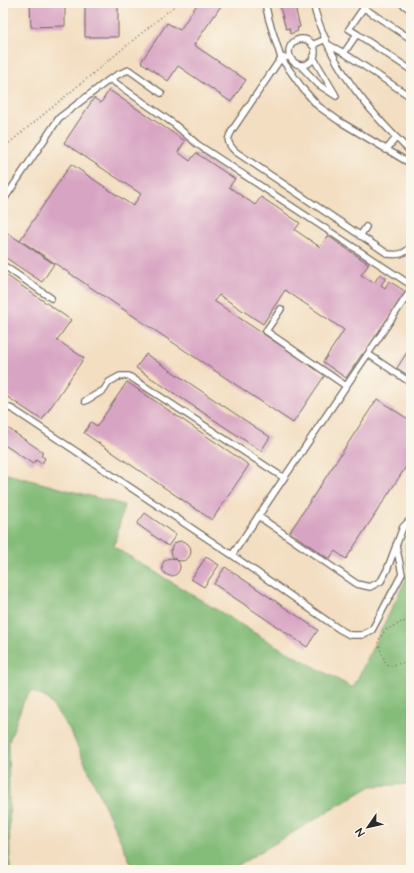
<svg xmlns="http://www.w3.org/2000/svg" width="414" height="873" viewBox="0 0 414 873" font-family="'Architects Daughter',sans-serif">
<style>
.forest{fill:#84bc79;stroke:#587452}
.building{fill:#d8a4c3}
.lines{fill:none;stroke-linecap:round;stroke-linejoin:round}
.service-casing{stroke:#716a60;stroke-width:8}
.path{stroke:#716a60;stroke-width:1.5;stroke-dasharray:1 3;stroke-linecap:butt}
.service{stroke:#fff;stroke-width:5.5}
</style>
<rect width="100%" height="100%" fill="#fbf7ec"/>
<filter id="ink" filterUnits="userSpaceOnUse"><feTurbulence type="fractalNoise" baseFrequency=".025" numOctaves="2"/><feDisplacementMap in="SourceGraphic" scale="8" xChannelSelector="R" yChannelSelector="G"/><feConvolveMatrix kernelMatrix="1 2 1 2 8 2 1 2 1" color-interpolation-filters="sRGB"/></filter>
<filter id="wash" filterUnits="userSpaceOnUse"><feTurbulence type="fractalNoise" baseFrequency=".012" numOctaves="4" result="noise"/><feDisplacementMap in="SourceGraphic" scale="16" xChannelSelector="R" yChannelSelector="G"/><feGaussianBlur stdDeviation="0.9" result="paint"/><feColorMatrix in="noise" values="0 0 0 0 0 0 0 0 0 0 0 0 0 0 0 0 0 1.4 0 .05"/><feComposite in="paint" operator="in"/></filter>
<g filter="url(#wash)">
<rect width="100%" height="100%" fill="#f3dec1"/>
<!-- forest -->
<path class="forest" d="M3,473l121,32 -10,42 157,96 82,45 56,-115 -4,-28 6,-11v250l-40,2 -141,84h-96l-64,-140 -22,-31 -16,-8 -8,9 -16,44 2,126h-7z"/>
<g id="blocks">
<!-- building -->
<path class="building" d="M30,3h35v23l-34,1z
M85,3h33v34h-33z
M136,3h23v2h-23z
M198,3h25l-29,42 52,35 -15,22 -53,-36 -10,15 -27,-19 26,-39 13,7z
M294,3l6,24 -3,1 1,3 -8,3 -1,-6 -3,1 -6,-22z
M109,90l76,51 -7,11 12,9 6,-8 39,26 -6,8 26,18 6,-8 39,26 -5,7 25,17 8,-11 41,28 -8,11 13,8 6,-9 6,4 -5,7 4,3 4,-7 17,11 -42,63 -2,-1 -16,24 -23,-16 21,-32 -59,-40 -22,34 -44,-29 -5,6 111,74 -32,48 -273,-183 51,-76 62,42 8,-12 -77,-51 30,-45 7,5z
M3,230l51,34 -12,18 -39,-26z
M3,273l68,47 -14,20 27,18 -42,62 -39,-26z
M411,346v31l-14,-9z
M146,354l124,83 -9,14 -125,-83z
M127,382l122,83 -37,55 -128,-87 7,-11 6,4z
M377,399l34,22v38l-65,100 -11,-8 -6,8 -39,-27z
M3,425l40,27 -2,4 4,2 -3,6 -6,-4 -3,4 -30,-20z
M145,513l31,22 -8,11 -31,-22z
M171 551a10 10 0 1 1 20 0a10 10 0 1 1-20 0Z
M206,557l13,8 -15,22 -13,-8z
M162 567a9 9 0 1 1 18 0a9 9 0 1 1-18 0Z
M225,567l93,63 -11,17 -93,-63z"/>
</g>
</g>
<g filter="url(#ink)">
<use href="#blocks" fill-opacity="0" stroke="#716a60" stroke-width="1"/>
<g class="lines">
<defs>
<path id="service" d="M265,3l4,17 12,38 22,31 15,17 21,15 72,43
M313,3c14,59 55,108 98,149
M401,3l10,7
M364,8l47,31
M357,34l-8,-5 18,-26
M289 52a13 13 0 1 1 26 0a13 13 0 1 1-26 0Z
M312,45l14,-6
M329,45l15,8 67,44
M344,53l13,-19 54,36
M290,57l-9,1 -46,68c-8,12 -10,16 1,26l152,102c9,1 17,1 23,-8
M313,57l22,37
M300,65l19,20 17,11
M110,79l64,45 23,20 214,141
M386,150l10,-12
M3,201l56,-83 51,-39 11,-6 8,-3 32,23
M360,236l6,-9
M3,265l48,33
M281,309l-15,22 80,55
M368,354l43,29
M85,401l19,-11 5,-8 11,-6h9l155,102
M3,405l11,5 218,145 107,74 11,6h12l10,-5 30,-56 -6,-29
M258,516l99,68 13,3 11,-6 6,-11 16,-43 8,-8
M232,555l179,-265"/>
</defs>
<!-- service casing -->
<use href="#service" class="service-casing"/>
<!-- path -->
<path class="path" d="M3,148l175,-145
M411,627l-8,-6c-12,8 -18,5 -25,21 2,6 6,21 11,24l17,-4h5v2
M406,662l5,-15"/>
<!-- service -->
<use href="#service" class="service"/>
</g>
</g>
<!-- margin -->
<rect width="414" height="873" fill="none" stroke="#fbf7ec" stroke-width="16"/>
<!-- north arrow -->
<g transform="translate(368 827) rotate(236)" stroke="#fbf7ec" stroke-width="3" paint-order="stroke">
<path d="M0-3L7 15L0 10L-7 15Z" fill="#2b2b2b"/>
<text y="-6" font-size="11" font-weight="bold" text-anchor="middle" fill="#2b2b2b">N</text>
</g>
</svg>
